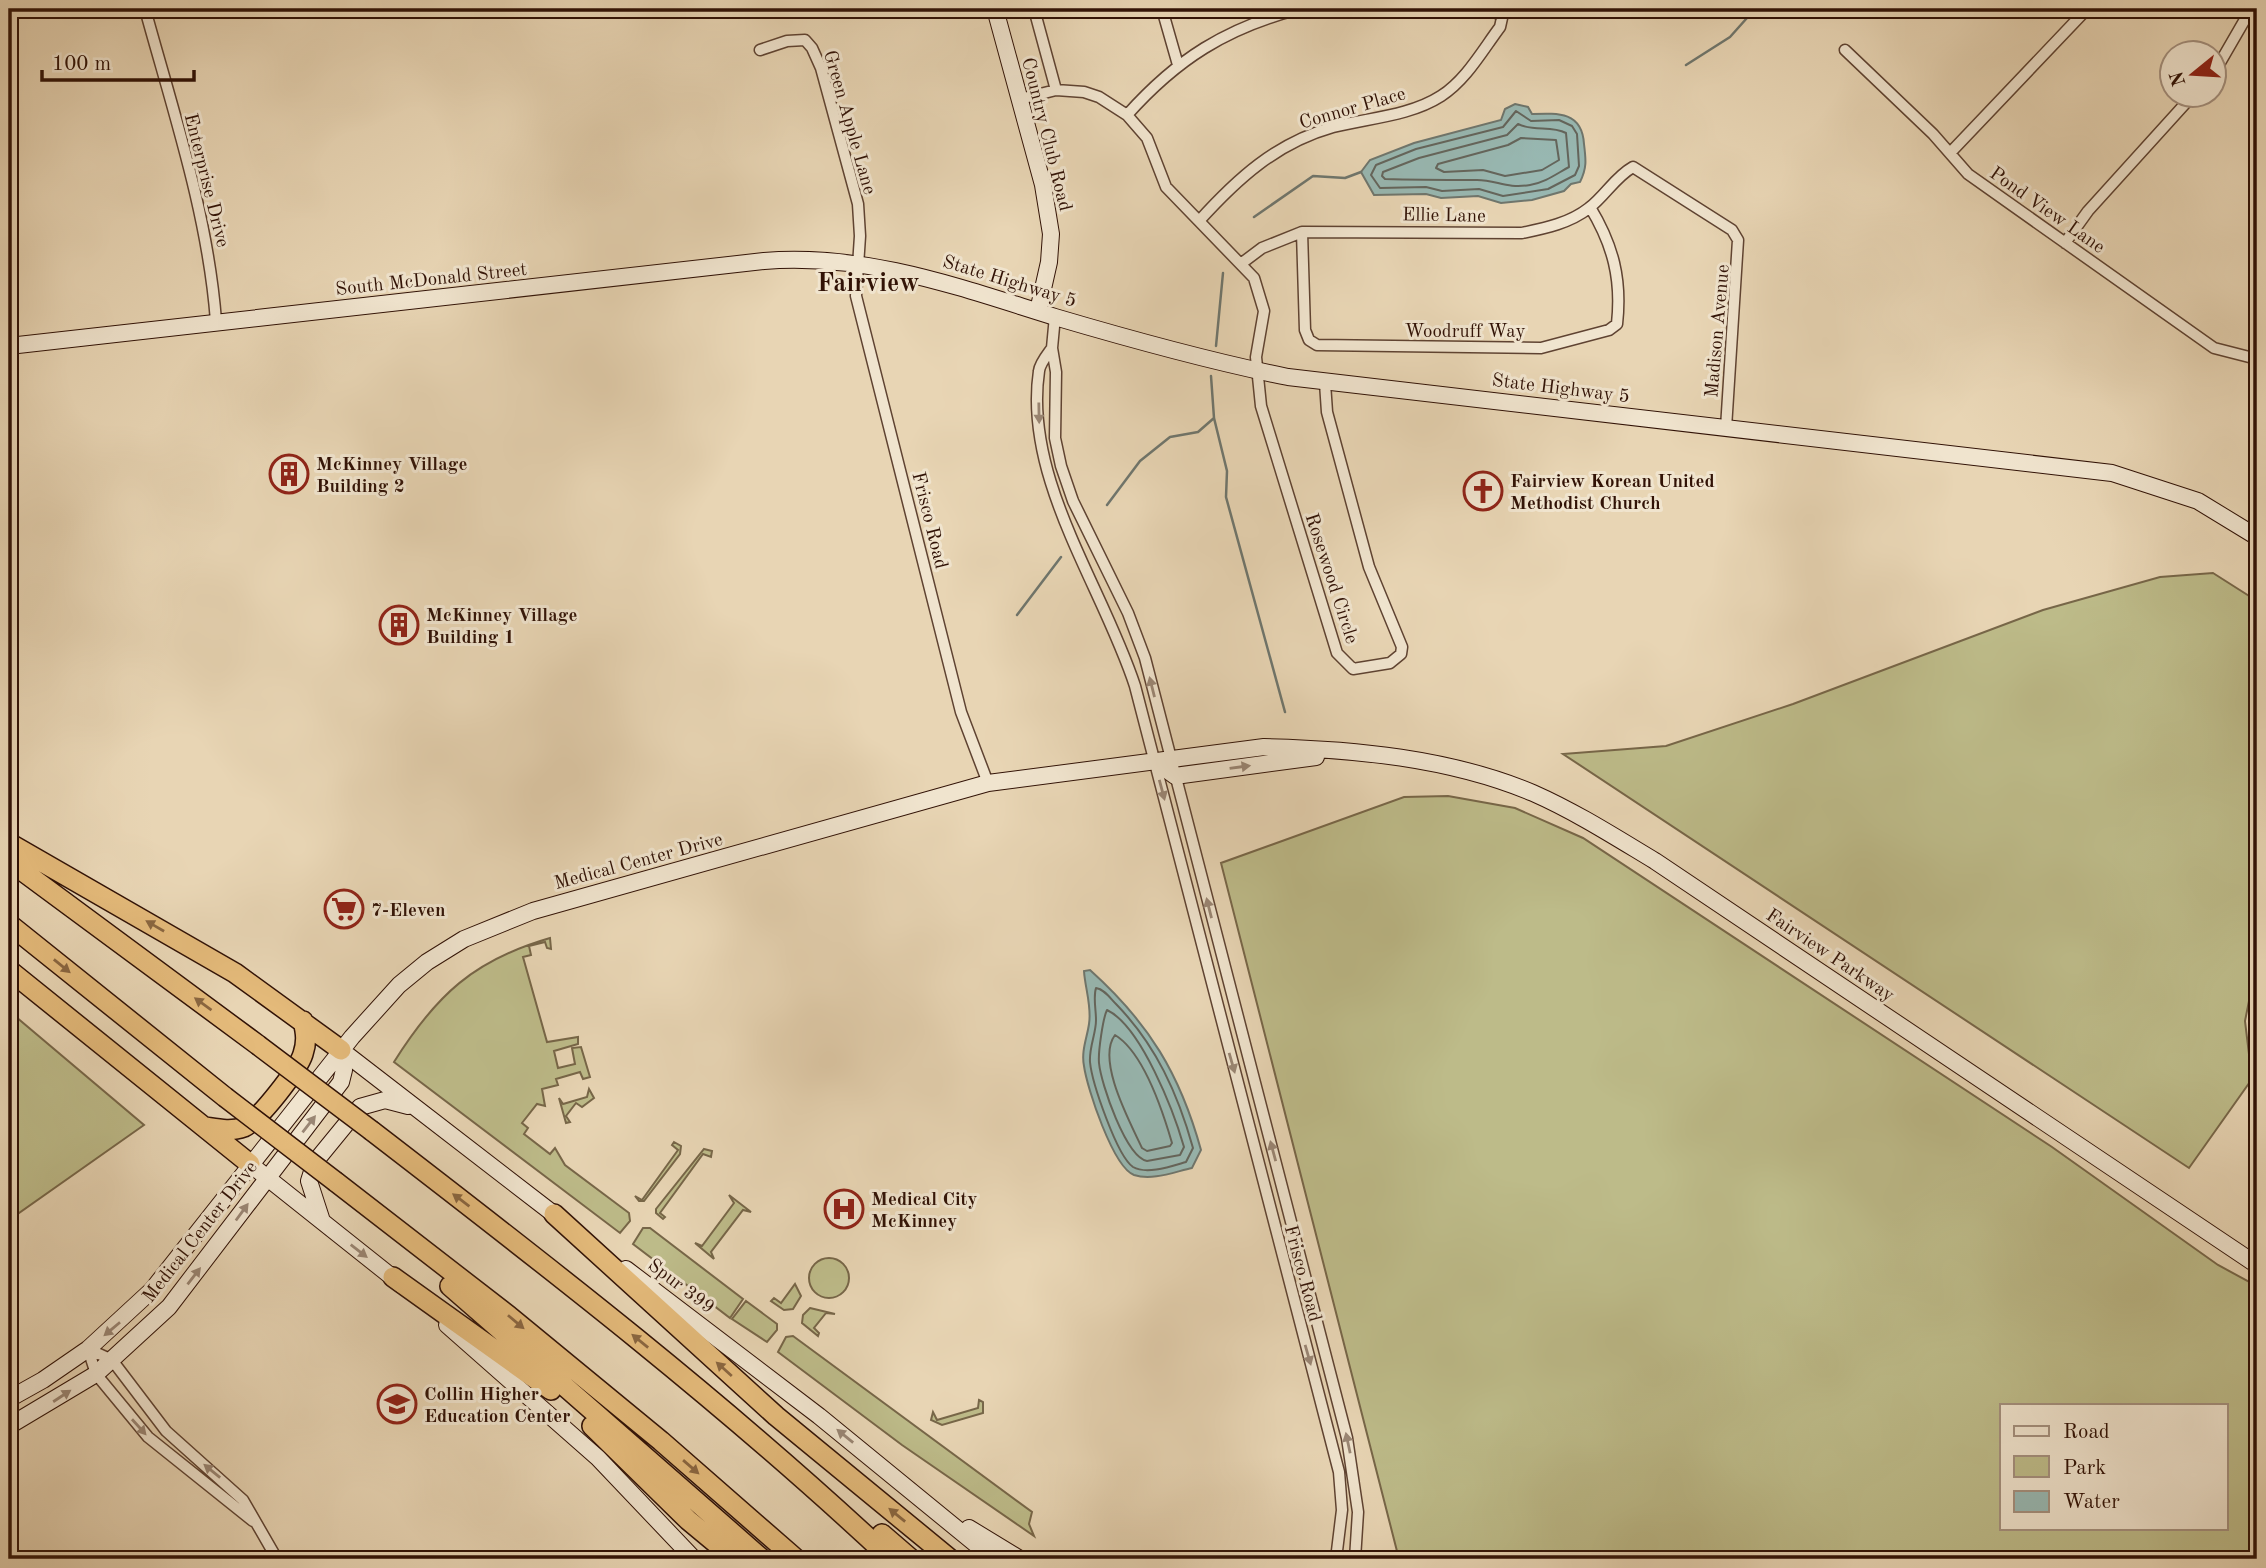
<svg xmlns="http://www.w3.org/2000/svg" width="2266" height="1568" viewBox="0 0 2266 1568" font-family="'Old Standard TT',serif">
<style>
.green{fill:#bdbb89;stroke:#776648;stroke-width:2;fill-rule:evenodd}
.water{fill:#98b8b2;stroke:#6f766d;stroke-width:2}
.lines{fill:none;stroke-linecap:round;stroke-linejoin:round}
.shore{stroke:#64655c;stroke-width:2}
.stream{stroke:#6f766d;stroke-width:2.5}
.street-casing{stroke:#5f4332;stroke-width:13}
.secondary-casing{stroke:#311206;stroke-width:18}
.highway-casing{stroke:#311206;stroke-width:22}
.street{stroke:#f0e4ce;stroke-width:10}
.secondary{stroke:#f0e4ce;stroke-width:16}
.highway{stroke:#e4ba7a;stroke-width:19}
.highway-bridge-casing{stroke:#311206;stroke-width:22;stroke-linecap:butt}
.highway-bridge{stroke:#e4ba7a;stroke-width:19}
.oneway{fill:#9a8674}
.oneway2{fill:#8a6640}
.labels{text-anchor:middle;stroke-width:6;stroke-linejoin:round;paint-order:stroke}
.street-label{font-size:19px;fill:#311206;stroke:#f0e4ce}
.poi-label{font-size:19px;font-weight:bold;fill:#311206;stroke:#f0e4ce;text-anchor:start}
.district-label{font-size:26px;font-weight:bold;fill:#311206;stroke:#f0e4ce}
</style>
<rect width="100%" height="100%" fill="#e8d5b4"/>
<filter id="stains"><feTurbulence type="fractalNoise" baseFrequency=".00286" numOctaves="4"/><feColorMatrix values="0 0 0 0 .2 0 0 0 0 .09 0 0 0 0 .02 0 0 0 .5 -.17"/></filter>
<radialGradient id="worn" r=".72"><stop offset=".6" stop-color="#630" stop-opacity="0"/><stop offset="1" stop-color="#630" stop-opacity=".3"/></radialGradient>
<!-- green -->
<path class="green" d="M2213,573l44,28v393l-7,2 -5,25 7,58 -63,89 -626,-414 103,-8 127,-42 250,-94 117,-33z
M1448,796l67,12 68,30 469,309 166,118 39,21v273h-858l-178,-696 183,-66zM2002,1405h224v123h-224z
M550,938l1,11 -4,-1 -2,-6 -16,4 2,9 -8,2 24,85 31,-5v7l-24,7 4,17 17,-4 -3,-16 9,-1 9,30 -7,2 -3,-7 -24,7 2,6 -16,4 3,17 -8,-2 -15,19 6,5 -4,6 26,20 5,-6 10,17 64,48 1,8 -10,12 -226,-171c42,-67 80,-102 156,-124z
M9,1011l135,114 -135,95z
M589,1089l5,9 -12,9 -6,-4 -10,13 4,6 -4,1 -7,-25 4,6 24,-7z
M674,1142l7,4 -1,8 -36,47h-5l-4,-5 7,4 36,-50 -6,-5z
M704,1149l8,2 -1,6 -8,-3 -43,59 5,4 -2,2 -7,-6v-4z
M729,1195l22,17 -8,-2 -32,42 3,7 -19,-16 7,3 32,-43z
M643,1228h7l93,71 -13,19 -97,-74z
M809 1278a20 20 0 1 1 40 0a20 20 0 1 1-40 0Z
M795,1284l6,12 -8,13 -9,1 -13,-9 3,-3 7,5z
M746,1301l31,23v6l-10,12 -35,-23z
M810,1308l25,6 -9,-1 -12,15 5,5 -1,3 -16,-13 1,-8z
M793,1336l239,176 -3,12 5,12 -132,-91 -124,-93 8,-15z
M979,1400l4,2v11l-41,12 -11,-5 2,-8 4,8 41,-12z"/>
<!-- water -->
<path class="water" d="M1515,104l13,3 4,7c27,-1 50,-2 52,30 2,16 3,24 -4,38l-9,2 -7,7 -32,9 -31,3 -23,-7 -37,2 -15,-4 -52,1 -13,-23 9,-12 44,-17 87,-23 4,-11z
M1090,970c59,53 90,104 111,180l-9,18c-18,4 -40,13 -58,7 -21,-8 -47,-87 -50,-109 -3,-15 3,-28 5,-42 3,-17 -4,-36 -5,-53z"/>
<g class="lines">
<!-- shore -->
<path class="shore" d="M1516,111l15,10 28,-1 13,6 5,8 2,32 -4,9 -27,14 -45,7 -24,-7 -37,2 -16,-4 -46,1 -9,-13 5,-10 40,-16 87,-22z
M1518,124c16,8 33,1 48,9l3,34c-13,7 -23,15 -39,18 -24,4 -33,-5 -53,-5 -31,0 -61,0 -92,-1l-3,-3 1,-4 36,-14 88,-23z
M1521,138l35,2 3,20 -17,10 -37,6 -22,-6 -39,2 -8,-4 2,-4 70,-19z
M1096,988c8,1 14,10 20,16 40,41 62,90 77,144l-7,14c-14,4 -39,13 -53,5 -16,-11 -41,-84 -43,-105 -1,-15 6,-28 6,-42 0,-11 -3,-23 0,-32z
M1107,1010c34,16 67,102 77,137l-4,8 -33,6c-21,-4 -46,-77 -48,-98 -1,-11 4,-45 8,-53z
M1115,1035c28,17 48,77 57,108l-2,3 -23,5 -5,-3c-12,-26 -46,-88 -27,-113z"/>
<!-- stream -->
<path class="stream" d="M1686,65l44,-28 25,-28
M1254,217l59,-41 32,2 16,-6
M1216,346l7,-73
M1214,418l13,53 -1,26 59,215
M1107,505l33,-44 30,-24 28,-5 16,-14 -3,-42
M1017,615l44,-58"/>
<defs>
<path id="street" d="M145,9c28,102 63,206 71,312
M1034,9l22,81
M1162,9l16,56
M760,50l27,-9 18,-1 7,8 9,20 37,136 2,32 -4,60 105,416 27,71
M1845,50l88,84 35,40 246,174 43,11
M2214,73l37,-64
M1020,99l36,-9 28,2 15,5 28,18 20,23 19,49 88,91 10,33 -8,46 5,49 76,247 16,16 37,-6 11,-9 1,-7 -33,-80 -42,-155 -2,-29
M1127,115c50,-56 99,-87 172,-106
M1950,153l137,-144
M1199,221c38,-42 77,-78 134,-94 35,-9 77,-11 108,-31 25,-16 41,-45 59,-69l2,-9 -8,-9
M1302,232l3,98 4,10 8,5 224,3 68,-18 8,-6c5,-45 -4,-79 -27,-117
M2065,243l23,-32 106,-117
M1242,263l20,-15 40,-16 220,1c24,-5 48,-10 67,-25 16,-12 26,-31 44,-41l99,63 6,10 -12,188
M1055,316l-3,32 4,24 -1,66 6,28 12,35 55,112 17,45 202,780 11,74 -3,47
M1052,348c-5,7 -12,15 -13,23 -16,108 64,216 96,315l204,786 3,38 -6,49
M88,1349l24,11 54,71 77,69 34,59
M88,1349l8,25 52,63 105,84"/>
<path id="secondary" d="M995,9l48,176 8,49 -2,28 -11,49
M9,346l755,-85c103,-8 194,26 291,56 78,23 153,44 233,60l824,96 86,28 59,36
M1153,760l22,16 141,-19
M341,1050l223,172
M250,1164l152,121
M322,1221l-13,-40 6,-19 45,-55 25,-7 23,6
M626,1269l193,147 175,143
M447,1325l151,133 96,101
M9,1399l34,-19 45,-31 64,-59 200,-253 47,-52 28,-23 37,-23 69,-28 455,-128 276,-36c89,2 186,11 269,46 43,19 82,44 122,68l602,404
M9,1426l87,-52 73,-67 172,-225 3,-12 -3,-20
M969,1528l51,31"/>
<path id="highway" d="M9,843l226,130 106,77
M9,861l249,184
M9,924l216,173
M9,970l241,194
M205,1127c13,2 26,5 39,0 15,-7 54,-57 59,-73 4,-12 3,-21 0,-33
M372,1131c178,137 355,274 519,428
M336,1182l173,134 152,125 135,118
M554,1214l222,202 174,143
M393,1277l158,113
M450,1286l312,273
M592,1426l96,94 47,39
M882,1534l29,25"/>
</defs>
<!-- street casing -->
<use href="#street" class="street-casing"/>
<!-- secondary casing -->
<use href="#secondary" class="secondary-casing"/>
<!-- highway casing -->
<use href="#highway" class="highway-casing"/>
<!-- street -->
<use href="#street" class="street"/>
<!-- secondary -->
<use href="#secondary" class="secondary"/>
<!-- highway -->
<use href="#highway" class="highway"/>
<defs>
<path id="highway-bridge" d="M258,1045l114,86
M225,1097l111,85"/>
</defs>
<!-- highway-bridge casing -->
<use href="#highway-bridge" class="highway-bridge-casing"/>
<!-- highway-bridge -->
<use href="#highway-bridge" class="highway-bridge"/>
</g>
<!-- one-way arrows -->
<defs><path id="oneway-solid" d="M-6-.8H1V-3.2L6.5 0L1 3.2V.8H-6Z" transform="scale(1.75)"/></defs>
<g class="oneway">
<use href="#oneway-solid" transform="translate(1039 413) rotate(89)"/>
<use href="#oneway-solid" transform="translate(1152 687) rotate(-104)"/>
<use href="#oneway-solid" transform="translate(1240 767) rotate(-8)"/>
<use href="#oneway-solid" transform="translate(1162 790) rotate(75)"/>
<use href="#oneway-solid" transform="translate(1209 908) rotate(-104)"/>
<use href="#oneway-solid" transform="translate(1232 1063) rotate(74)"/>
<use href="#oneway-solid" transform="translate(309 1124) rotate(-52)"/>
<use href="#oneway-solid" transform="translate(1273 1151) rotate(-105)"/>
<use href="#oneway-solid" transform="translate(242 1212) rotate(-54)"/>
<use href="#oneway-solid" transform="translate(359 1251) rotate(38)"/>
<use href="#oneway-solid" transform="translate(194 1276) rotate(-52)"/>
<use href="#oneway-solid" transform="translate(112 1329) rotate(140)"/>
<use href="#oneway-solid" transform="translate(1308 1355) rotate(74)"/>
<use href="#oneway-solid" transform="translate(62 1396) rotate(-33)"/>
<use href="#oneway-solid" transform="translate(139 1427) rotate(48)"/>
<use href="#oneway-solid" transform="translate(845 1436) rotate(-141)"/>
<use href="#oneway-solid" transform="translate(1348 1443) rotate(-102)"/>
<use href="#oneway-solid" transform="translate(212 1471) rotate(-141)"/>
</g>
<g class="oneway2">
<use href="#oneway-solid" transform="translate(155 926) rotate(-150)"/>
<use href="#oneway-solid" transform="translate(62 966) rotate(39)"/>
<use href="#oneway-solid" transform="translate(203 1004) rotate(-144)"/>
<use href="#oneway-solid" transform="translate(461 1200) rotate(-143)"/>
<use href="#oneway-solid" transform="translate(516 1322) rotate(40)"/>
<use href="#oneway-solid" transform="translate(640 1341) rotate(-141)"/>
<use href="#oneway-solid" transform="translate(724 1369) rotate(-138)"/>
<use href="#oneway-solid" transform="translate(691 1467) rotate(41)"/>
<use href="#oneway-solid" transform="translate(897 1515) rotate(-141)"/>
</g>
<!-- icons -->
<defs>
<symbol id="building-ring" viewBox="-11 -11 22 22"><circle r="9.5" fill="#f0e4ce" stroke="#8f2418" stroke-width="1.5"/><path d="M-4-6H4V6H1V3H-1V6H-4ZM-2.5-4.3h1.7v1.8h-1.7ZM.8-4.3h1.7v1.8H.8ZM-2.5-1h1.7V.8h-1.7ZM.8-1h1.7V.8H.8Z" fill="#8f2418"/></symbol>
<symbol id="church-ring" viewBox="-11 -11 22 22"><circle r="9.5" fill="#f0e4ce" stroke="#8f2418" stroke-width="1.5"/><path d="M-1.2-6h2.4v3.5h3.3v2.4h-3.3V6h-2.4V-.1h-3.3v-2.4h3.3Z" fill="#8f2418"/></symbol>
<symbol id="supermarket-ring" viewBox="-11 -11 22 22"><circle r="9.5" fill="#f0e4ce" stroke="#8f2418" stroke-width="1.5"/><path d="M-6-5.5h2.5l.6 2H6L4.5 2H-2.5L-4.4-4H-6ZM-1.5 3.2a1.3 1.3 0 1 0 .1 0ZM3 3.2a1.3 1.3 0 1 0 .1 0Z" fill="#8f2418"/></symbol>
<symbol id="hospital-ring" viewBox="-11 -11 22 22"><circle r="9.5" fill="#f0e4ce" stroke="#8f2418" stroke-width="1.5"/><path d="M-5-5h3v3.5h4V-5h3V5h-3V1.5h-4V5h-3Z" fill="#8f2418"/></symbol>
<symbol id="university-ring" viewBox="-11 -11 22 22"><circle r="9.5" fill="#f0e4ce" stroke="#8f2418" stroke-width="1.5"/><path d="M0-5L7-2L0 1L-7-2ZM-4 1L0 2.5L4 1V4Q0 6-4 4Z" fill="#8f2418"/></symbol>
</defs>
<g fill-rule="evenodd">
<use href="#building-ring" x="267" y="452" width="44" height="44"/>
<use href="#church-ring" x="1461" y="469" width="44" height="44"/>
<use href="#building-ring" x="377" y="603" width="44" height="44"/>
<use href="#supermarket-ring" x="322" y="887" width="44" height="44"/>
<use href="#hospital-ring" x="822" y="1187" width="44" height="44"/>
<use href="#university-ring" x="375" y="1382" width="44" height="44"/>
</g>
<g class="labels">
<!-- street labels -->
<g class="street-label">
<text transform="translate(1352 107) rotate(-16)" y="7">Connor Place</text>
<text transform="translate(851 122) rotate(74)" y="7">Green Apple Lane</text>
<text transform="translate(1048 134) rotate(76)" y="7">Country Club Road</text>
<text transform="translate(208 180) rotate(76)" y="7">Enterprise Drive</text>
<text transform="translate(2048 209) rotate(35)" y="7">Pond View Lane</text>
<text transform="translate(1444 214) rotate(1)" y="7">Ellie Lane</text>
<text transform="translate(431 278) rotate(-6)" y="7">South McDonald Street</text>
<text transform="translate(1010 280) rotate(17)" y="7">State Highway 5</text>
<text x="1465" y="337">Woodruff Way</text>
<text transform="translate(1716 331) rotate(-85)" y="7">Madison Avenue</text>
<text transform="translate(1561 387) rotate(7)" y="7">State Highway 5</text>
<text transform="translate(931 520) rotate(76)" y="7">Frisco Road</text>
<text transform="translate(1333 578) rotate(72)" y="7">Rosewood Circle</text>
<text transform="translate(638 860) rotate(-15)" y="7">Medical Center Drive</text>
<text transform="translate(1831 954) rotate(34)" y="7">Fairview Parkway</text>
<text transform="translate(199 1231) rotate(-52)" y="7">Medical Center Drive</text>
<text transform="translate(1304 1273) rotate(75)" y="7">Frisco Road</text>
<text transform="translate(682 1285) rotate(37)" y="7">Spur 399</text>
</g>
<!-- poi labels -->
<g class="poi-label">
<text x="316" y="470">McKinney Village<tspan x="316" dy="22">Building 2</tspan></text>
<text x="1510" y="487">Fairview Korean United<tspan x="1510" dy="22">Methodist Church</tspan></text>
<text x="426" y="621">McKinney Village<tspan x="426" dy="22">Building 1</tspan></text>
<text x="371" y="916">7-Eleven</text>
<text x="871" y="1205">Medical City<tspan x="871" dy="22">McKinney</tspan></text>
<text x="424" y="1400">Collin Higher<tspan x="424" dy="22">Education Center</tspan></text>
</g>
<!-- district labels -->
<g class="district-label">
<text x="868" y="291">Fairview</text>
</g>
</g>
<!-- margin -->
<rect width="2266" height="1568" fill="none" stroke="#e8d5b4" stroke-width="35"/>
<rect x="10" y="10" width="2245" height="1547" fill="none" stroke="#311206" stroke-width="3.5"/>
<rect x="18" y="18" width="2231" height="1533" fill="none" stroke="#311206" stroke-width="2"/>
<!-- legend -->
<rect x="2000" y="1404" width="228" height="126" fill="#f0e4ce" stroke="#a4907e" stroke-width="2"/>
<rect x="2014" y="1426" width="35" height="10" fill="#f0e4ce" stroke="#a4907e" stroke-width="2"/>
<text x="2063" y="1438" font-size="21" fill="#311206">Road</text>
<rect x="2014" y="1456" width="35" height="21" fill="#bdbb89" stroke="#a4907e" stroke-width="2"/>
<text x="2063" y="1474" font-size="21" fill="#311206">Park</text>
<rect x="2014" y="1491" width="35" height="21" fill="#98b8b2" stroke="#a4907e" stroke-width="2"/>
<text x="2063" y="1508" font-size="21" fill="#311206">Water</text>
<!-- north arrow -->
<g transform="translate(2193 74) rotate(252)"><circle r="33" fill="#f0e4ce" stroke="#a4907e" stroke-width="2"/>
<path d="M0-5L12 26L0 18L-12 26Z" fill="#8f2418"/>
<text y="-10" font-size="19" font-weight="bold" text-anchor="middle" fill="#311206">N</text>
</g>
<!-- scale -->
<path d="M42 70v10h152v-10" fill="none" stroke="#311206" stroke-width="3.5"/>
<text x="52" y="70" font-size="21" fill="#311206" stroke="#f0e4ce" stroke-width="5" paint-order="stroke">100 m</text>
<rect width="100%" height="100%" filter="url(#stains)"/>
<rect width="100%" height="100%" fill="url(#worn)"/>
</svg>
